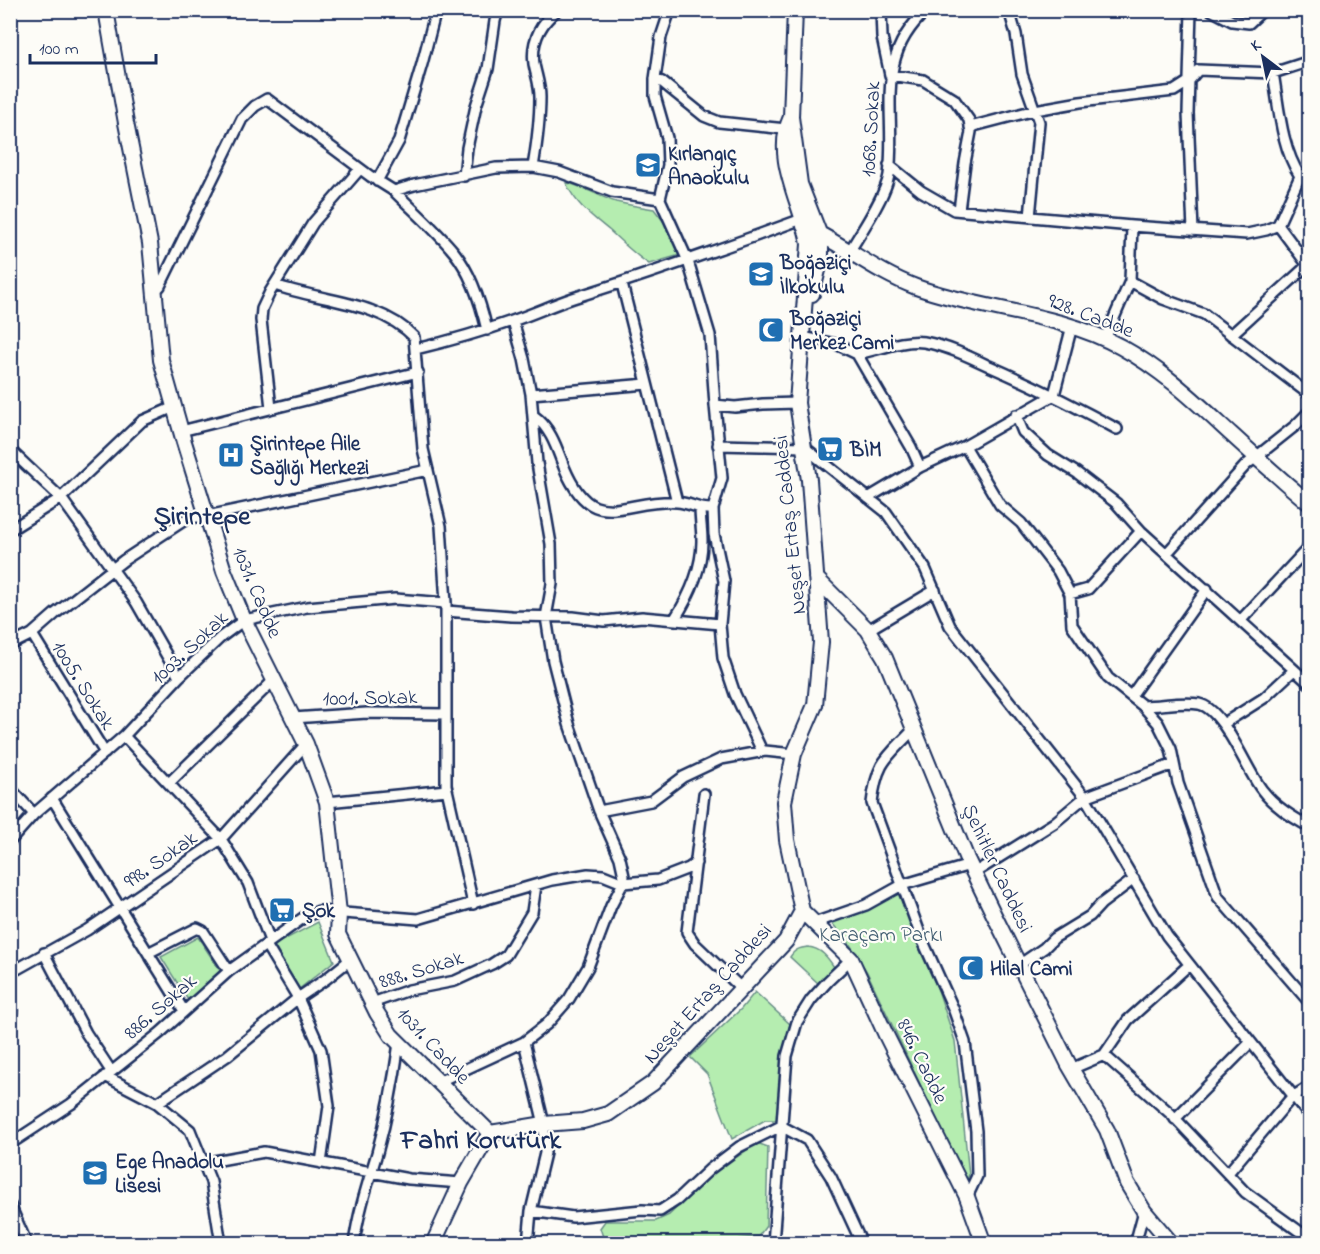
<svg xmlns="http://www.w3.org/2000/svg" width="1320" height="1254" viewBox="0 0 1320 1254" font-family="'Indie Flower',sans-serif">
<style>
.green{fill:#b5edb0;stroke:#688e87;stroke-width:1.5}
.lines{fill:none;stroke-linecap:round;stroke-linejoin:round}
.street-casing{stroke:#1b2f5e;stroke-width:14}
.secondary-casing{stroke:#1b2f5e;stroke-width:18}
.street{stroke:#fdfcf7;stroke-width:9}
.secondary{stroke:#fdfcf7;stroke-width:14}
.labels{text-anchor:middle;stroke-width:4.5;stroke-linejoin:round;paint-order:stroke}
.street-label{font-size:21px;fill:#1b2f5e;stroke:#fdfcf7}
.poi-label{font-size:21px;font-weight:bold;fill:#1b2f5e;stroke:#fdfcf7;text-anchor:start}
.park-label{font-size:21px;fill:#425e72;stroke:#fdfcf7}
.district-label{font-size:27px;font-weight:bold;fill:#1b2f5e;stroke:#fdfcf7}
</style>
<rect width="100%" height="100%" fill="#fdfcf7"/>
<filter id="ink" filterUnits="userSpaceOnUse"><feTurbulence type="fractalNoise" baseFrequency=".0167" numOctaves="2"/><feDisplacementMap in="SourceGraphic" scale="12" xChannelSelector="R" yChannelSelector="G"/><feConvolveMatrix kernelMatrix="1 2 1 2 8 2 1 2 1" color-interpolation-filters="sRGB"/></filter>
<g filter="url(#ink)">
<!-- green -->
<path class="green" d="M566,183c13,1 36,15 50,19 12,3 25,5 38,7l16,21 10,25 -31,9c-14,-9 -26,-21 -39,-33 -18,-15 -34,-26 -44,-48z
M898,894l11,20 11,36 18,40 17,51 14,134 -3,6 -99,-209 -18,-29 -19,-22 50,-22z
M318,922l16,39 -36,29 -24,-45z
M198,937l23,35 -33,28 -27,-43z
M808,947c13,1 20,11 26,20l-15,17 -29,-27c5,-8 10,-9 18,-10z
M755,992l35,32 -9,37 -4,59h-12l-33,19 -25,-65 -17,-17 51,-48z
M757,1143l11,4 -2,79 -8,11 -18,2 -10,5 -125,-1 -5,-15 5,-7h51l13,-6 38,-37z"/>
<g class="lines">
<defs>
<path id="street" d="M881,10l1,27 8,38 33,5 31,19 15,21 2,12 -6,31 -6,47
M1009,10l7,24 6,40 17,48 -9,95
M1191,10l-3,103 5,118
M1211,10l21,11 17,2 14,-13
M1273,73c6,34 8,74 27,103
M655,79l7,3 42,34 15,6 67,7
M970,127l65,-17 45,-8 94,-11 14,-9 10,-12 75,3 37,-12
M889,165l32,26 33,19 178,16 115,8 19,-4 12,-5 22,-49 10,-2
M533,167c4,-24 7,-46 7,-70 0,-12 -4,-22 -6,-33 -3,-22 6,-40 23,-54
M464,176l3,-28 9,-42 12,-37 7,-48 3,-11
M377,181l22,-40 23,-77 14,-54
M394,191c20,20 42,39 60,61 17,21 27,52 33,78
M660,199l28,62 22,74 5,70 7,73 -9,31 1,25 10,47 -4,43 3,34 12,36 27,57
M660,199l8,-34 -1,-27 -12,-42v-17l6,-42 9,-27
M1278,225l32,43
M849,252c11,-18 37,-57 40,-77 8,-62 -17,-116 38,-165
M1130,281l33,18 41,15 106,81
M622,284l55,218
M275,285c44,16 105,16 139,52l9,112 18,77 5,77v182l27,119
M155,291l5,-5 82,-167 13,-13 12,-7 103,77 24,15 20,-6 82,-17 37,-1 26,5 53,20 48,7
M1231,335l77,-70
M802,337l34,7 21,10 54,93 9,20
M1105,339l25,-58 2,-55
M416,349c33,-8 65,-17 96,-28 21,-7 40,-16 61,-23 77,-24 153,-51 229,-79
M857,354c21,-4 46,-15 67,-12 23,4 44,14 65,24 44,19 86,40 128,63
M531,394l116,-10
M715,405l20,2 28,-3 34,-1
M271,408l-10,-88 1,-11 8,-17 43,-69 47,-54
M1016,415l7,17 25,23 29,18 39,30 25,28 169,153
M534,416c17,12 23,33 30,51 29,69 57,32 113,35 13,1 23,8 36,7
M181,431l237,-59
M718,445l86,2 82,65 39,56 25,58 135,171 82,139 143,181
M965,446l35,59 21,18 37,48 12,23 2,31 36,53 35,28 15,17 13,26 7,34 40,114 92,106
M10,450l51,48 75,104 43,75
M868,498l52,-31 45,-21 89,-51 18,-69
M10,530l51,-32 81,-77 32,-14
M1167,553l79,-88 49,-39 15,-15
M1070,594l18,-5 53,-58
M446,611l65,5 62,1 31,4 38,-4 78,7
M674,620c15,-23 28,-51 28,-79 0,-11 -2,-22 -2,-33
M1241,620l69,-74
M868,630l67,-40
M32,634l73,119
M10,645l22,-11 24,-21 68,-53 64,-42 19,-2 221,-46
M1131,696l76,-107
M1143,706c18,0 39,-5 56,-2 25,5 47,66 63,86 12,16 30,27 48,37
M293,718l74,-5 79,1
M1223,724l41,-26 30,-28
M914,729c-27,29 -37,31 -42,74l50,136 31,69 12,34 11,89 1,45 -10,21
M124,736l97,103 27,44 22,58
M169,783l106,-104
M10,788l24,26
M704,794l-17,138 8,12 46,44
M52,798l132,213
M327,802l120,-12
M599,811l52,-10 32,-24 38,-18 44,-8 29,3
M10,841l24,-27 90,-78 55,-59 42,-40 23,-17 63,-13 88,-8 51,4
M974,873l80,-50 31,-26 89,-33
M814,923l52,-18 36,-20 68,-20
M266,945l32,53 23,52 8,56 -8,57
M44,953l42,80 25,38
M148,953l49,-25 6,3 26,40
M1019,965l25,-17 10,-10 36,-22 11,-12 33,-25
M10,973l77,-43 134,-91 85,-95
M372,1003l37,-13 46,-9 37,-17 14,-9 26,-43 4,-27
M524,1042l20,82 1,29 -14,58 -3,33
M1104,1055l24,-35 61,-55
M1071,1069l33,-14 67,59 74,78 65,47
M105,1076l52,27 33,27 21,52 10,62
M438,1082l86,-40 23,-18 22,-25 19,-32 23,-61 12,-23 1,-7 -4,-18 -21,-47 -30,-87 -16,-63 -7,-44 6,-33 -1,-40 -14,-81 -6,-69 -7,-35 -11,-38
M157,1103l70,-47 71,-58 28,-19 25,-20
M1175,1119l75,-76
M781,1126l26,14 24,37 31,67
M10,1144l61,-40 89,-71 69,-62 74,-53 16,-7 99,8 134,-39 36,-6 15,1 20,8 35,-3 31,-12 7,-5
M203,1163l61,-11 145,27 52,4
M1228,1173l64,-76 18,-11
M10,1205l17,39
M531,1211l42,6 69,-7 18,1 17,-11 33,-31 29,-22 42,-21
M354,1244c4,-31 14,-61 23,-91 10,-36 17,-73 22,-110
M773,1244l14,-188 10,-34 14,-22 17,-19 23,-22
M1135,1244l9,-33"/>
<path id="secondary" d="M106,10l20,113 24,120 11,117 23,82 40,129 20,49 62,124 21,58 12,111 -1,21 39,79 14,22 99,98
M795,10l-4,107 9,67 19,49 2,12v13l-9,36
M804,226c39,18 71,46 112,61 67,24 141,25 205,60 42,23 75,55 110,87 26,24 52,47 79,70
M816,578l52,52 17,28 82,201 27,56 75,150 38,65 20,53 17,28 28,33
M802,911l49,48 35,76 81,162 17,47
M10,1008v3
M433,1244l28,-61 29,-50 54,-9 39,-3 25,-7 45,-31 133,-142 16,-30 -15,-71 -3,-38 10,-48 21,-49 6,-63 -12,-162 -12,-77 12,-159c-7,-41 -37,-86 -18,-127"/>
</defs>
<!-- street casing -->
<use href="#street" class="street-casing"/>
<!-- secondary casing -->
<use href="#secondary" class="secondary-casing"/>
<!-- street -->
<use href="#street" class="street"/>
<!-- secondary -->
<use href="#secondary" class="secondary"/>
</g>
</g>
<!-- icons -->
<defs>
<symbol id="school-square" viewBox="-11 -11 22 22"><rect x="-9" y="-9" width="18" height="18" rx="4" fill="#1f6fb2" stroke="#fdfcf7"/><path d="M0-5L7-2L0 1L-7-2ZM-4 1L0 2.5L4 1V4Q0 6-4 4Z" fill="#fff"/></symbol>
<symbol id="mosque-square" viewBox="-11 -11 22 22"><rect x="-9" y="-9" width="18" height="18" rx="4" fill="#1f6fb2" stroke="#fdfcf7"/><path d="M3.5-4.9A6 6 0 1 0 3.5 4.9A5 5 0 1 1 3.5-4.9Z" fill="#fff"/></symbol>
<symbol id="supermarket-square" viewBox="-11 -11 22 22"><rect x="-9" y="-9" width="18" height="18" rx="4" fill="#1f6fb2" stroke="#fdfcf7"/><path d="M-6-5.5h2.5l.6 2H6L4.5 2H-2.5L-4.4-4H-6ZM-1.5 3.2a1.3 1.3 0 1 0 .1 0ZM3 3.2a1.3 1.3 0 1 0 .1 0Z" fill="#fff"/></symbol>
<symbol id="hospital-square" viewBox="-11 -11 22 22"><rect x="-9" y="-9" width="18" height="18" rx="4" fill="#1f6fb2" stroke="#fdfcf7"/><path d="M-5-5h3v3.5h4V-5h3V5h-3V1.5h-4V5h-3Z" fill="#fff"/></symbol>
</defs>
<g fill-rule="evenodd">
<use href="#school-square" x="633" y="150" width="30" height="30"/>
<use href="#school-square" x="746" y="259" width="30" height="30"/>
<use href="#mosque-square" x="756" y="315" width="30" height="30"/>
<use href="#supermarket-square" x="815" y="434" width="30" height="30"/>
<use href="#hospital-square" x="216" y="440" width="30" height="30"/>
<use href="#supermarket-square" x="267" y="895" width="30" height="30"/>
<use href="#mosque-square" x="956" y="953" width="30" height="30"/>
<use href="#school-square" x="80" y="1158" width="30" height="30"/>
</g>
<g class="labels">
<!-- street labels -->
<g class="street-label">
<text transform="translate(870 129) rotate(-87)" y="7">1068. Sokak</text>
<text transform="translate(1091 315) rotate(21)" y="7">928. Cadde</text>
<text transform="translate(789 525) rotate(-96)" y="7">Neşet Ertaş Caddesi</text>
<text transform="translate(258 592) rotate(67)" y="7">1031. Cadde</text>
<text transform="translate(189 647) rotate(-43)" y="7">1003. Sokak</text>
<text transform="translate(84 685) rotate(58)" y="7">1005. Sokak</text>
<text transform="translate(370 697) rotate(-1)" y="7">1001. Sokak</text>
<text transform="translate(160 859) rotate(-35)" y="7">998. Sokak</text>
<text transform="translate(998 868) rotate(65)" y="7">Şehitler Caddesi</text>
<text transform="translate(421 969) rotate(-17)" y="7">888. Sokak</text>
<text transform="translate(707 993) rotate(-48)" y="7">Neşet Ertaş Caddesi</text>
<text transform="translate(160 1006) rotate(-41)" y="7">886. Sokak</text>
<text transform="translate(434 1045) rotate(47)" y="7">1031. Cadde</text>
<text transform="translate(923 1061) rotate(64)" y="7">846. Cadde</text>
</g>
<!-- poi labels -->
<g class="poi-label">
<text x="668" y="160">Kırlangıç<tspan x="668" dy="24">Anaokulu</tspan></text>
<text x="780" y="269">Boğaziçi<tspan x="780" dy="24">İlkokulu</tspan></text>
<text x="790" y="325">Boğaziçi<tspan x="790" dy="24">Merkez Cami</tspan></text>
<text x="250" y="450">Şirintepe Aile<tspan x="250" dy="24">Sağlığı Merkezi</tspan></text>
<text x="850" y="456">BİM</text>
<text x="302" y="917">Şok</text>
<text x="990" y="975">Hilal Cami</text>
<text x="115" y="1168">Ege Anadolu<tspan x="115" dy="24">Lisesi</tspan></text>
</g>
<!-- park labels -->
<g class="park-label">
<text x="881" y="941">Karaçam Parkı</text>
</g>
<!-- district labels -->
<g class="district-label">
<text x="202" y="524">Şirintepe</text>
<text x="481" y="1148">Fahri Korutürk</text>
</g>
</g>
<!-- margin -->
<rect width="1320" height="1254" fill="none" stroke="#fdfcf7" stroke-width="36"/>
<rect x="18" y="18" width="1284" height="1218" fill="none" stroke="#1b2f5e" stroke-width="2" filter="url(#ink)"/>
<!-- north arrow -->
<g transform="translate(1263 57) rotate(328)" stroke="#fdfcf7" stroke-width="4.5" paint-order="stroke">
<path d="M0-4.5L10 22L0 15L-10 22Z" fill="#1b2f5e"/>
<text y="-9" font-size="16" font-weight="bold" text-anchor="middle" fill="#1b2f5e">K</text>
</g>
<!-- scale -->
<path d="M30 54v9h126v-9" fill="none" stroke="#1b2f5e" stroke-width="3"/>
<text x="39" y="54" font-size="18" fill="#1b2f5e" stroke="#fdfcf7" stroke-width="4.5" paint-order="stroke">100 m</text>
</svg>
